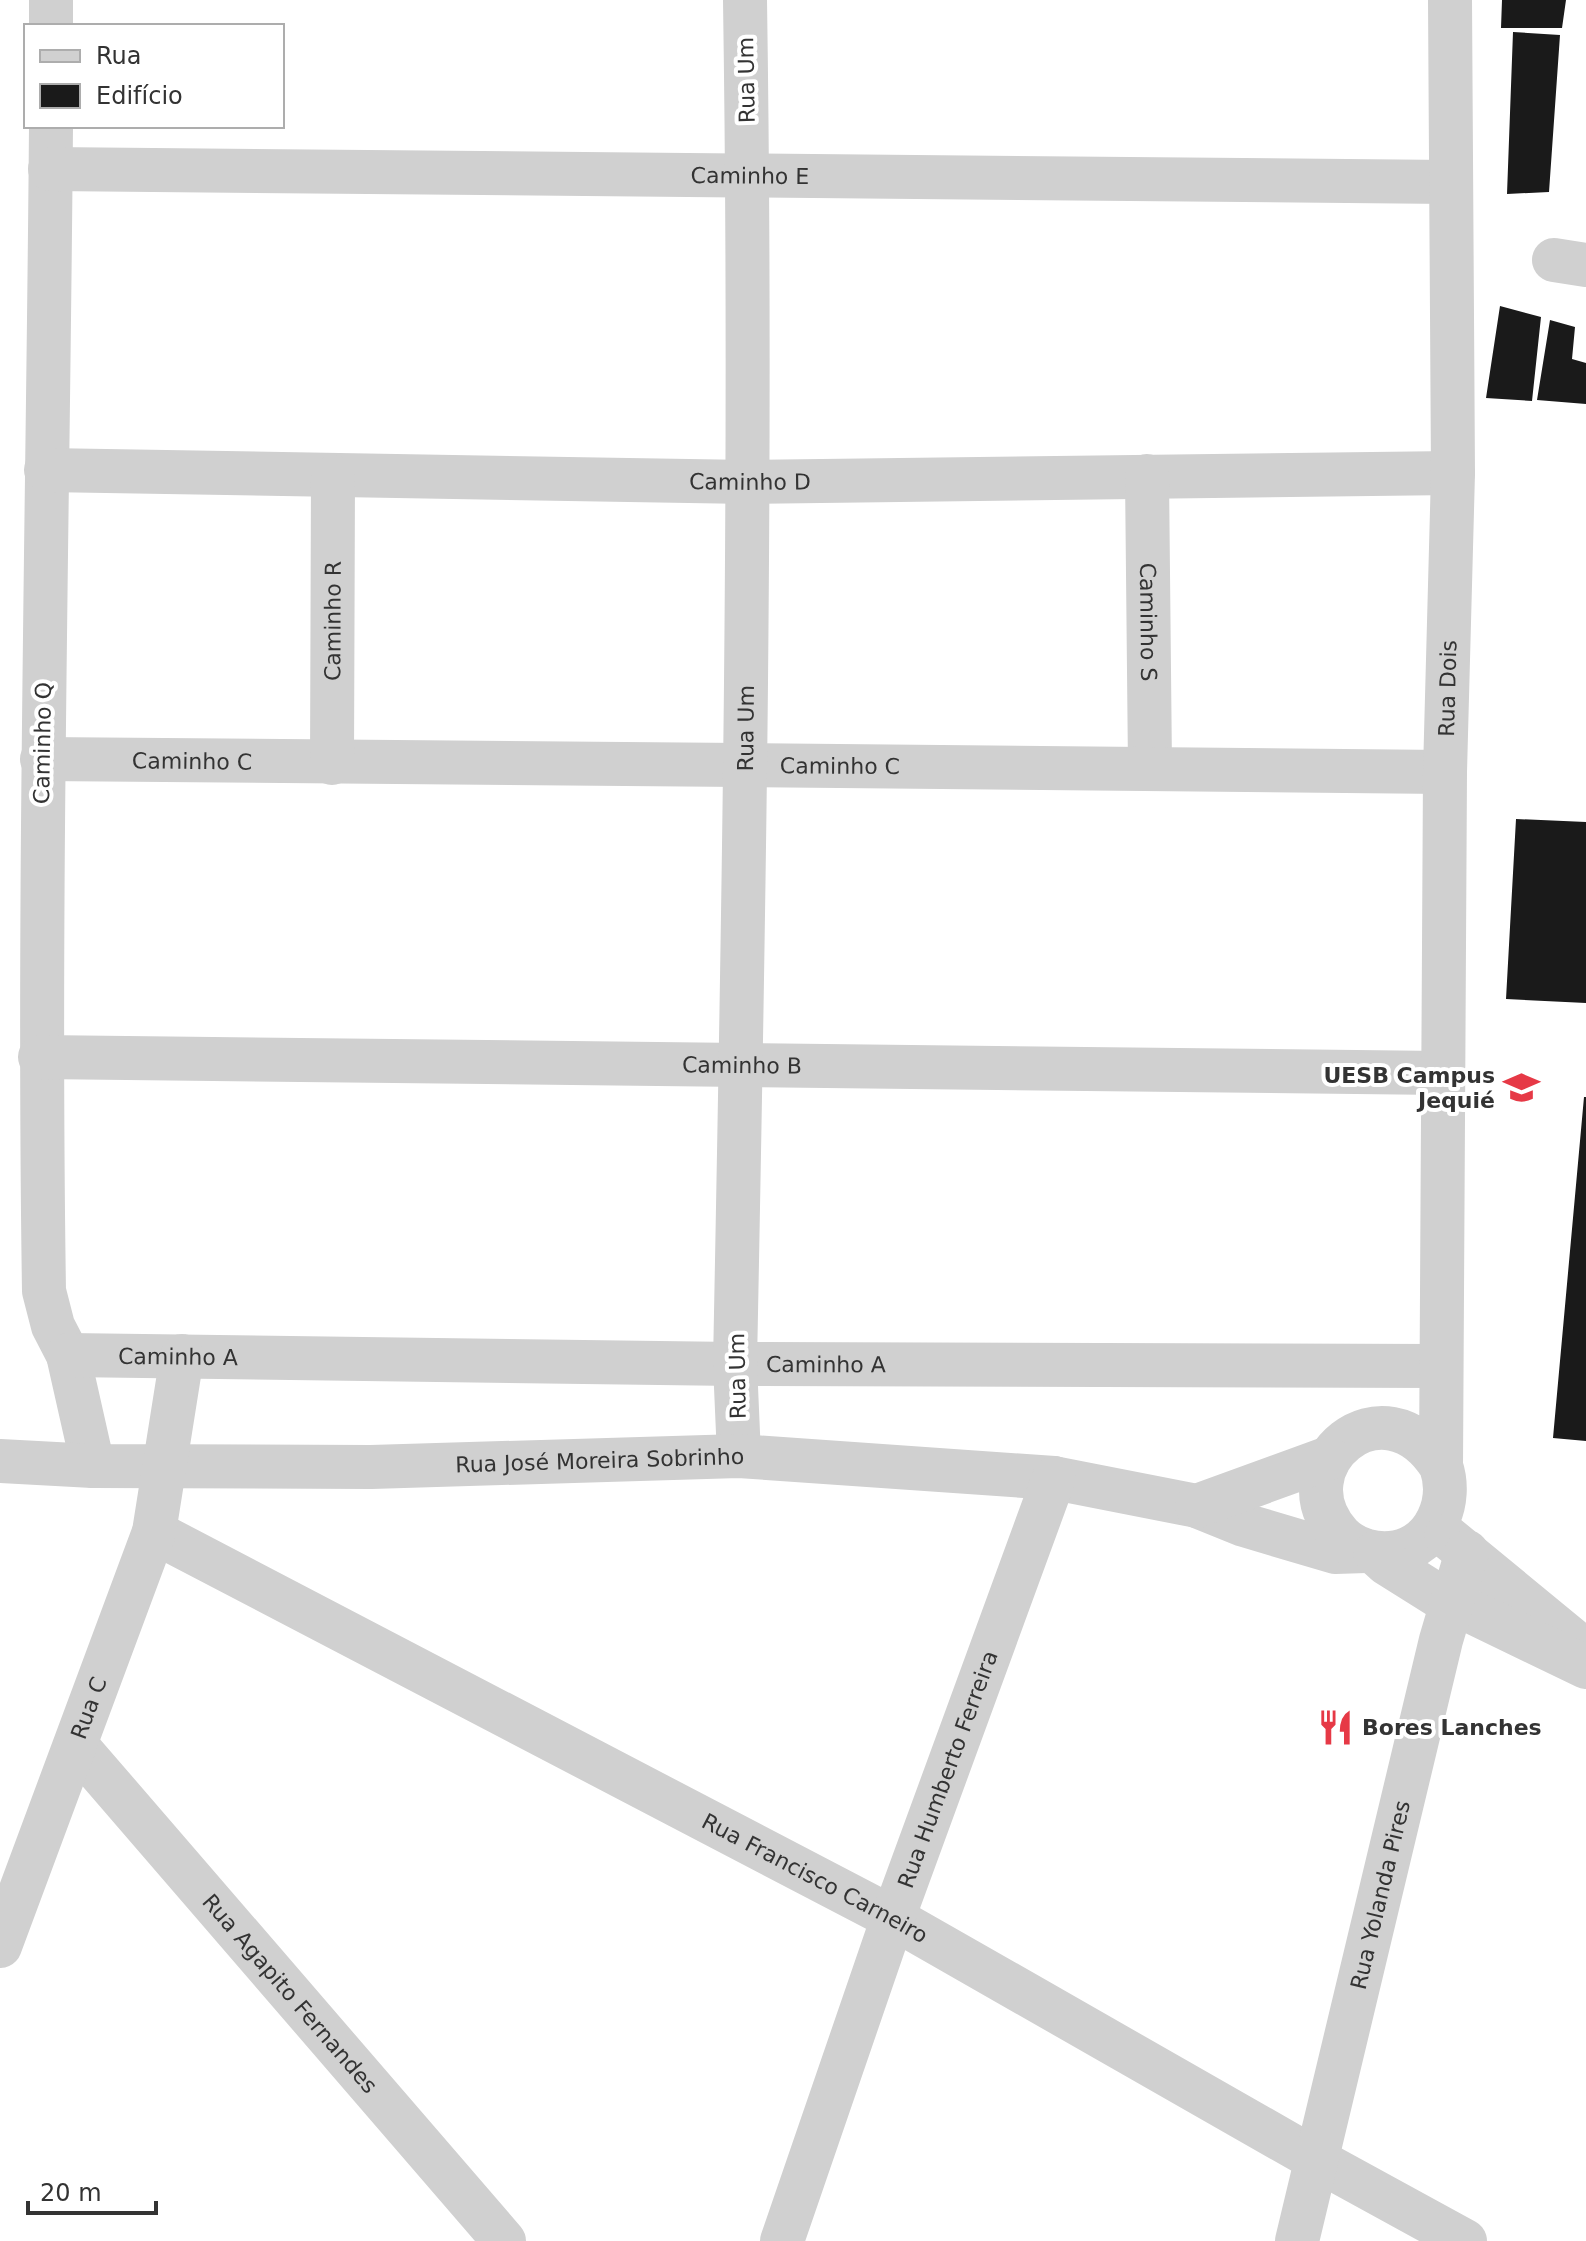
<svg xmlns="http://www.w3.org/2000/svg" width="1586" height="2241" viewBox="0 0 1586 2241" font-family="'DejaVu Sans',sans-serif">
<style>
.building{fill:#1a1a1a}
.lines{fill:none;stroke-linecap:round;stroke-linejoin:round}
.minor{stroke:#d0d0d0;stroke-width:44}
.labels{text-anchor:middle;stroke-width:8;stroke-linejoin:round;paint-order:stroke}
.street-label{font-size:22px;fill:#333;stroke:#fff}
.poi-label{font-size:22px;font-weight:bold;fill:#333;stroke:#fff;text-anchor:end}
</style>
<rect width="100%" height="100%" fill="#fff"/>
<!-- building -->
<path class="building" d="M1502,0h64l-4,28h-61z
M1513,32l47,3 -11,157 -42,2z
M1500,306l41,11 -9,84 -46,-3z
M1550,320l25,7 -3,32 14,4v41l-49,-4z
M1516,819l70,3v181l-80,-4z
M1584,1097h2v344l-33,-3z"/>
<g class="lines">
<!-- minor -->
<g class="minor">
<path d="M51,26v-26"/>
<path d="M51,126c-3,388 -13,776 -7,1165l9,35 15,29 25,111"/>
<path id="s1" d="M50,169l1400,13"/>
<path d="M1554,260l32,5"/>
<path id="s2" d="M46,470l703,12 704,-9"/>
<path id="s3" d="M1147,476l3,291"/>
<path id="s4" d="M42,759c468,7 935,5 1403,13"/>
<path id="s5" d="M332,763l1,-286"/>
<path id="s6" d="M40,1057l1402,16"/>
<path id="s7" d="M68,1355l667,9 706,2"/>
<path id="s8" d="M739,1456l-4,-92c9,-455 17,-909 10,-1364"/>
<path id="s9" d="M0,1461l93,5 278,1 368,-11 315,22 143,28 47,19 91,27 31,-1"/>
<path id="s10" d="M1441,1466c-58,-91 -163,1 -101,69 14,15 37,21 57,17 39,-8 56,-51 44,-86l4,-694 8,-299 -3,-473"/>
<path d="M1197,1506l132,-48"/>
<path id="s11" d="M154,1532l739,386 424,242 148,81"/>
<path d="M1446,1536l135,111"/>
<path d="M1375,1553l11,10 51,32 149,72"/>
<path id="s12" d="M76,1745l428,496"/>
<path id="s13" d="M0,1946l154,-414 28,-176"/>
<path id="s14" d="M782,2241l111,-323 161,-440"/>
<path id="s15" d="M1297,2241l144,-601 26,-88"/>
</g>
</g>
<!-- icons -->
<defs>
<symbol id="university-bare" viewBox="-9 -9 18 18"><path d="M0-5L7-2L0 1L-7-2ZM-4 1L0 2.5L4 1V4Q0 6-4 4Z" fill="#e63946" stroke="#fff" stroke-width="2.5" paint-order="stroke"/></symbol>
<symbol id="restaurant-bare" viewBox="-9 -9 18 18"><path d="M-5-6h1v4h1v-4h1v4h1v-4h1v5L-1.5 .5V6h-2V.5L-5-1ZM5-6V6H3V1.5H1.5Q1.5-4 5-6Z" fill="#e63946" stroke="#fff" stroke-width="2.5" paint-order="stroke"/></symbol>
</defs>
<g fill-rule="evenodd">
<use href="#university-bare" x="1496" y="1062" width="51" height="51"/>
<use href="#restaurant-bare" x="1310" y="1702" width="51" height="51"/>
</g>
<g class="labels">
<!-- street labels -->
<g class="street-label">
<text transform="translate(746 80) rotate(-91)" y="8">Rua Um</text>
<text dy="8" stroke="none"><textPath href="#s1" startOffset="700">Caminho E</textPath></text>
<text dy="8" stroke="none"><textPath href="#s2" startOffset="704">Caminho D</textPath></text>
<text dy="8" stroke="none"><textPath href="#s5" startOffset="142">Caminho R</textPath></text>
<text dy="8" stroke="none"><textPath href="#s3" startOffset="146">Caminho S</textPath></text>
<text dy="8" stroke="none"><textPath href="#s10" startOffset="1168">Rua Dois</textPath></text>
<text dy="8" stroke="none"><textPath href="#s8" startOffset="728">Rua Um</textPath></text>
<text transform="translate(42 743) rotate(-89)" y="8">Caminho Q</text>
<text dy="8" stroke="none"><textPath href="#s4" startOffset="150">Caminho C</textPath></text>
<text dy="8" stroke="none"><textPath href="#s4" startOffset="798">Caminho C</textPath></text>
<text dy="8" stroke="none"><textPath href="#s6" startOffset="702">Caminho B</textPath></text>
<text dy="8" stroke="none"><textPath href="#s7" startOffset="110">Caminho A</textPath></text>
<text dy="8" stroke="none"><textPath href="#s7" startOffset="758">Caminho A</textPath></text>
<text transform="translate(737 1376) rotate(-91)" y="8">Rua Um</text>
<text dy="8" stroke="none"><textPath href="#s9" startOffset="600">Rua José Moreira Sobrinho</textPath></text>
<text dy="8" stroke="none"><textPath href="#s13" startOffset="254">Rua C</textPath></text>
<text dy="8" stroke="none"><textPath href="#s14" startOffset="500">Rua Humberto Ferreira</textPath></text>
<text dy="8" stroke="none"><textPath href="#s11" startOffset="746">Rua Francisco Carneiro</textPath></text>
<text dy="8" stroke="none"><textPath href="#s15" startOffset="356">Rua Yolanda Pires</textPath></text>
<text dy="8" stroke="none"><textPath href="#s12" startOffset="328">Rua Agapito Fernandes</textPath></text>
</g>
<!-- poi labels -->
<g class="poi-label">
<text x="1495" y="1083">UESB Campus<tspan x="1495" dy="25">Jequié</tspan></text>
<text x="1362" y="1735" text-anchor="start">Bores Lanches</text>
</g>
</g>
<!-- legend -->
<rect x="24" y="24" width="260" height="104" fill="#ffffff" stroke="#adadad" stroke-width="2"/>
<rect x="40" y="50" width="40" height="12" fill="#d0d0d0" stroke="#adadad" stroke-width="2"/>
<text x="96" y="64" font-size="24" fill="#333333">Rua</text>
<rect x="40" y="84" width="40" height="24" fill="#1a1a1a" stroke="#adadad" stroke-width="2"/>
<text x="96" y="104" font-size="24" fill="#333333">Edifício</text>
<!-- scale -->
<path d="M28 2201v12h128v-12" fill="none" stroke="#333333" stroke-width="4"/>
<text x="40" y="2201" font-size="24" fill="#333333" stroke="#ffffff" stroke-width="6" paint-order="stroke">20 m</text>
</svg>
